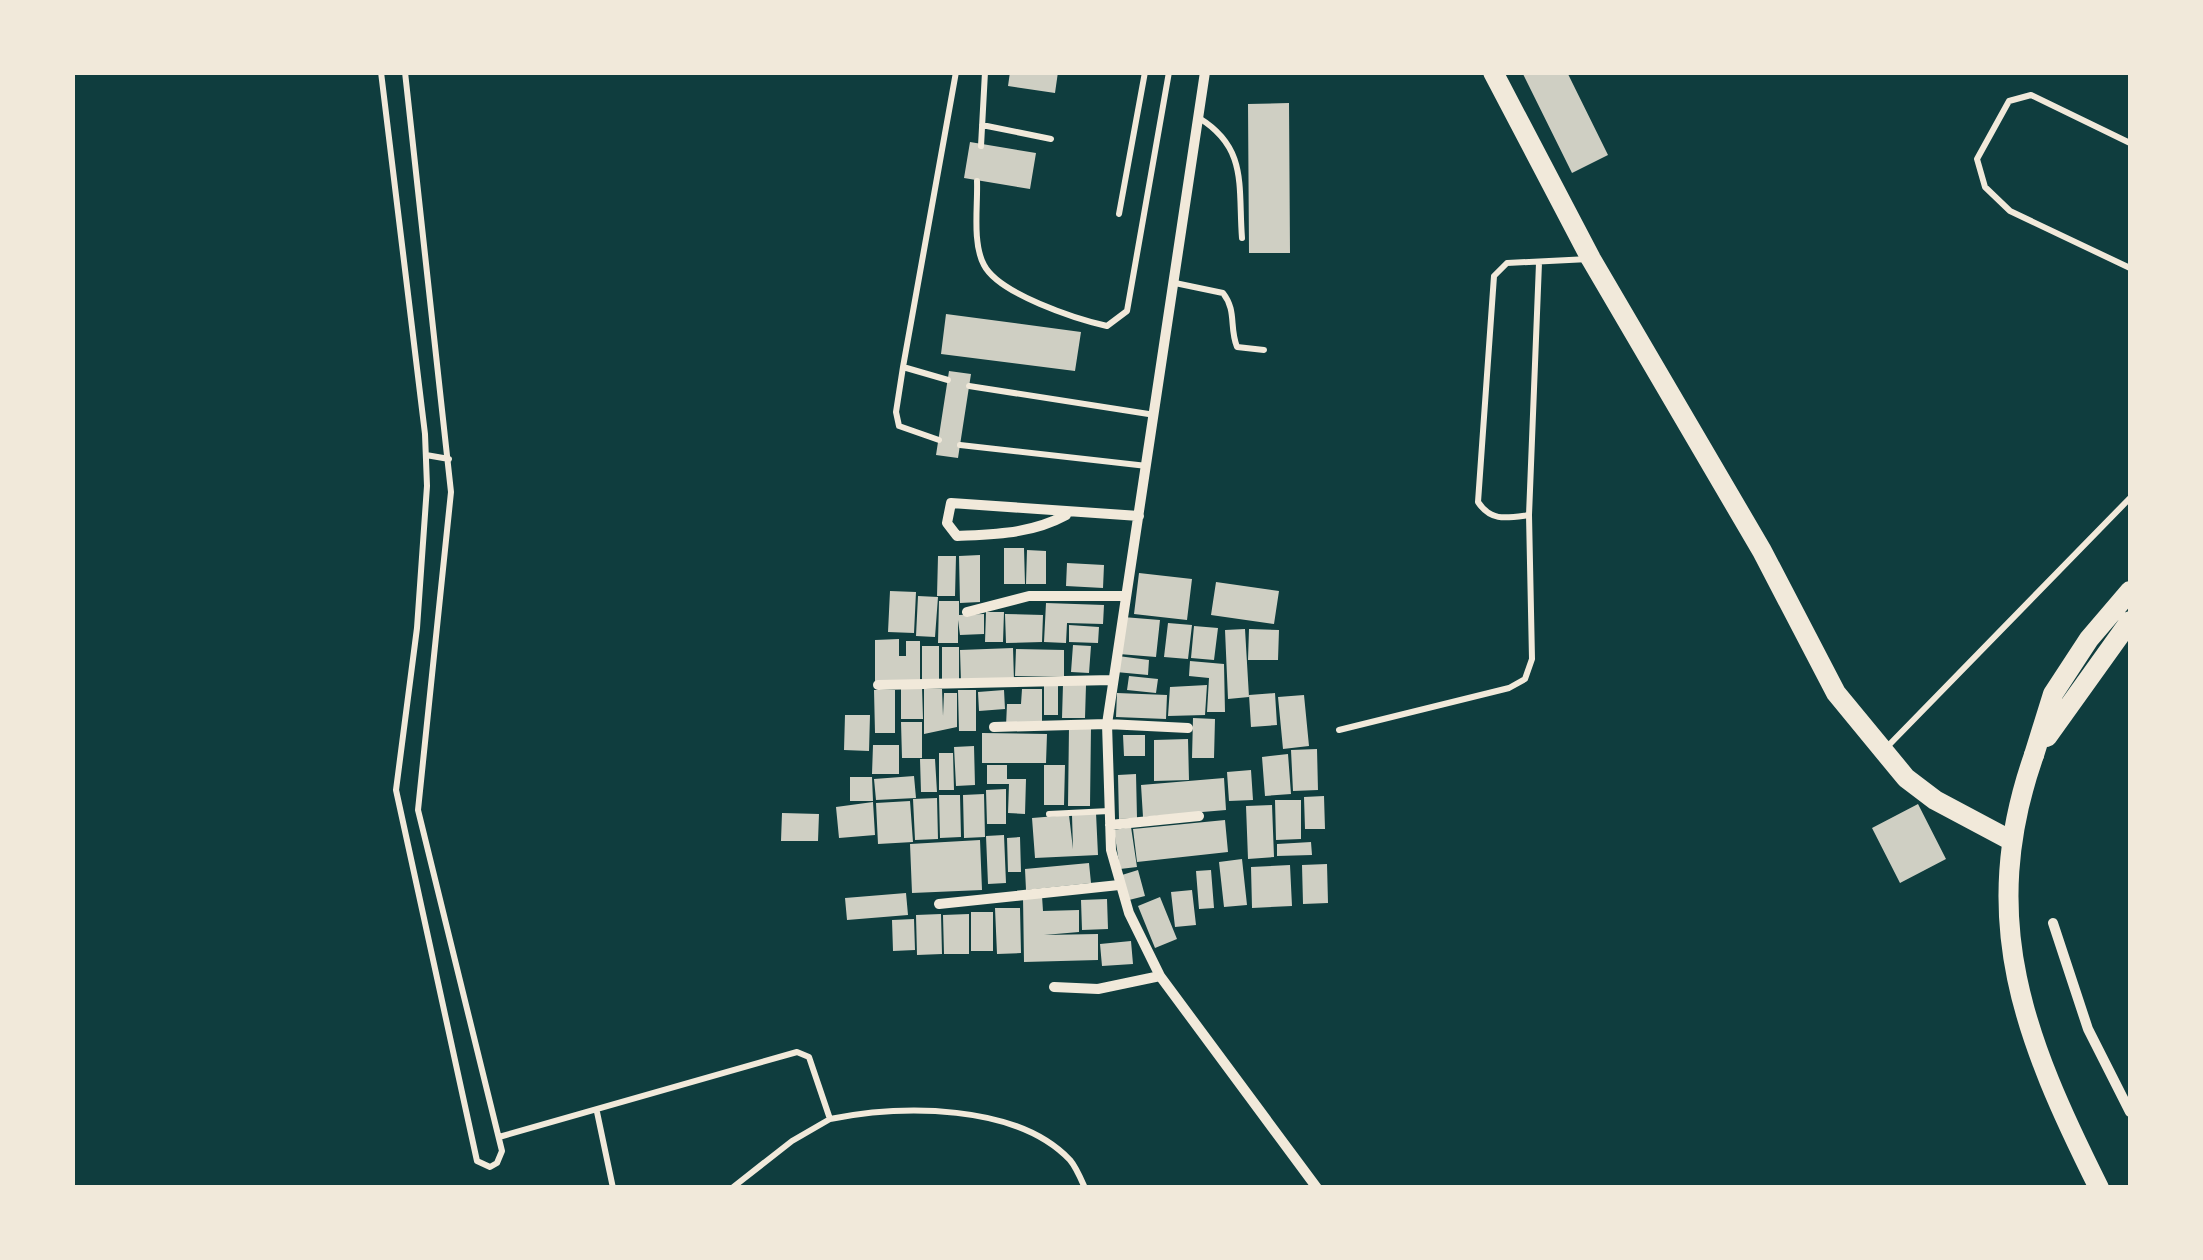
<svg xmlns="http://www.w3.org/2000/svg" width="2203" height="1260" viewBox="0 0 2203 1260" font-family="'Archivo Narrow',sans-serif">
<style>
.building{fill:#cfcfc3}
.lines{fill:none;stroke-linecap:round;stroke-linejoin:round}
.service{stroke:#f1e9da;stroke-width:6}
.minor{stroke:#f1e9da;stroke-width:10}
.trunk{stroke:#f1e9da;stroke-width:20}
.motorway{stroke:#f1e9da;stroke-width:20}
</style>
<rect width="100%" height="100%" fill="#0f3d3e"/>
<!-- building -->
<path class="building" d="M1010,72h48l-3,21 -47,-7z
M1522,72h45l41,83 -36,18z
M1289,103l1,150h-41l-1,-149z
M970,142l66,11 -6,36 -66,-11z
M946,314l135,18 -6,39 -134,-17z
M949,371l22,3 -13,84 -22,-3z
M1004,548h20l1,36h-21z
M1027,550l19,1v33h-20z
M980,555v47l-20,1 -1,-47z
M938,556h18l-1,40h-18z
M1067,563l37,2 -1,23 -37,-2z
M1139,573l53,6 -5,41 -53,-6z
M1216,582l63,9 -5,33 -63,-9z
M890,591l26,1 -2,41 -26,-1z
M918,596l20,1 -3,40 -19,-1z
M939,601h20v14l25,-1v20l-24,1 -2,-15v23h-20z
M1046,603l58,2 -1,19 -36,-1 -1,20 -22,-1z
M986,612h18l-1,30h-18z
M1005,614l38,1 -1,27 -36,1z
M1123,617l37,3 -4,37 -37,-3z
M1168,623l24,2 -4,34 -24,-2z
M1069,625l30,2 -1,16 -29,-1z
M1194,626l24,2 -4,32 -23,-2z
M1245,629l4,68 -21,2 -3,-69z
M1249,629l30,1 -1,30h-30z
M899,639v17h7v-15h14v41h-45v-42z
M1073,645l18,1 -2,27 -18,-1z
M922,646h17v35h-17z
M942,647h17v35h-17z
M1013,648l1,33 -53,1 -1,-32z
M1016,649l48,1v26h-49z
M1118,656l31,4 -1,15 -32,-3z
M1190,661l34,3 1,48h-18l2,-34 -20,-2z
M1129,676l29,3 -2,14 -29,-3z
M1044,684h14v31h-14z
M1063,684l23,1 -1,33h-23z
M1207,685l-2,30 -37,1 2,-29z
M901,687h21l1,32h-22z
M924,689h18l1,27 1,-23h13v34l-33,7z
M1022,689h20v32l-36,5 1,-22h14z
M874,690h21v43h-20z
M958,690h18v41h-17z
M1004,690l1,19 -26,2 -1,-19z
M1117,693l50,2 -1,24 -50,-2z
M1275,693l2,32 -26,2 -2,-32z
M1304,695l5,51 -26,3 -5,-52z
M845,715h25l-1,36 -25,-1z
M1193,718l22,1 -1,39h-22z
M901,722h21v36h-20z
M1069,727h22l-1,79h-22z
M982,733l65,1 -1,29h-64z
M1123,735h22v21h-21z
M1188,739l1,41 -35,1v-41z
M873,745h26v29h-27z
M974,746l1,39 -19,1 -2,-39z
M1317,749l1,41 -25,1 -2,-41z
M939,753h14l1,37h-15z
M1288,754l3,40 -26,2 -3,-39z
M920,759h15l2,33h-16z
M987,765h20v14h19l-1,35 -17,-1 1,-29h-22z
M1044,765h21l-1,40h-20z
M1251,770l2,30 -24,1 -2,-29z
M1136,774l1,44 -18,1 -1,-44z
M914,776l2,22 -40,2 -2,-21z
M850,777h22l1,24h-23z
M1224,778l2,32 -83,7 -2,-32z
M1006,789v35h-19l-1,-34z
M984,794l1,43 -21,1 -1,-43z
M939,795h21l1,42 -21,1z
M1324,796l1,33h-20l-1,-32z
M937,798l1,41 -23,1 -2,-41z
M1275,800h26v39l-25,1z
M910,801l3,41 -35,2 -2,-41z
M873,802l2,33 -36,3 -3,-31z
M1918,804l28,55 -46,24 -28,-55z
M1272,805l2,52 -26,2 -2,-53z
M782,813l37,1 -1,27h-37z
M1096,813l2,42 -63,3 -3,-40 37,-3 4,34 -1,-34z
M1225,820l3,32 -91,10 -4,-33z
M1131,827l6,40 -17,2 -6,-39z
M1004,835l2,48 -18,1 -2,-48z
M1020,837l1,35h-13l-1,-34z
M980,840l2,50 -70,3 -2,-49z
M1311,842l1,13 -35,1v-12z
M1242,859l5,46 -23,2 -5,-45z
M1089,863l2,20 -65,7 -1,-21z
M1327,864l1,39 -25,1 -1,-39z
M1290,865l2,41 -40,2 -1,-41z
M1138,870l7,26 -16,4 -7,-25z
M1211,870l3,38 -15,1 -3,-38z
M1192,890l4,35 -21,2 -4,-35z
M906,893l2,22 -61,5 -2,-22z
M1042,896l1,15 36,-1v22l-35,3 54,-1v26l-74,2 -1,-65z
M1160,897l17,42 -22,9 -17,-42z
M1107,899l1,30 -26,1 -1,-30z
M995,908h25l1,45 -24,1z
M971,912h22v39h-22z
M941,914l1,40 -25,1 -1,-40z
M969,914v40h-25l-1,-39z
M914,919l1,31 -22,1 -1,-31z
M1131,941l2,23 -31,2 -2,-22z"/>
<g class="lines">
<!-- service -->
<path class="service" d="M381,72l44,362 2,52 -10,142 -21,162 81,371 13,6 7,-4 5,-12 -84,-341 33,-318 -46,-420
M1199,118c49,30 39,68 43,120
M982,125l69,14
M2130,143l-99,-48 -22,6 -32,58 8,28 25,24 120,57
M981,146l4,-74
M977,181c1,24 -5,62 7,84 15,29 92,54 123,61l20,-15 42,-239
M1119,214l26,-142
M1539,263l-10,252c-22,3 -38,7 -51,-13l16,-226 13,-13 82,-4
M1175,283l48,10c14,18 6,34 14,54l27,3
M903,367l-7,45 3,14 40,14
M948,380l-45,-13 53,-295
M969,386l186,29
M960,445l187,21
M426,455l23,4
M1339,730l170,-42 16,-9 7,-20 -3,-144
M1887,747l243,-249
M1049,814l60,-3
M597,1112l16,76
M499,1137l298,-85 12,5 21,62c71,-14 186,-16 240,41 6,7 11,19 15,28
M732,1188l60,-47 38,-22"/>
<!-- minor -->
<path class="minor" d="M1205,72l-98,652 4,126 18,63 31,63 157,212
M1066,515c-35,19 -70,19 -109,21l-10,-13 4,-20 188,13
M967,612l62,-16h94
M878,685l235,-5
M994,727l113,-3 81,4
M1110,825l89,-9
M939,904l180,-19
M2053,923l35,106 42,83
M1054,987l44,2 62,-13"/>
<!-- trunk -->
<path class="trunk" d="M1493,72l98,187 171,292 74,142 70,85 29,22 77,41
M2034,755c-58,165 -9,285 65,433"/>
<!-- motorway -->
<path class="motorway" d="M2047,737l83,-116
M2034,755l19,-61 36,-55 41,-48"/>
</g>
<!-- border -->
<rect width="2203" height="1260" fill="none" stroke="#f1e9da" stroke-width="150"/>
</svg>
